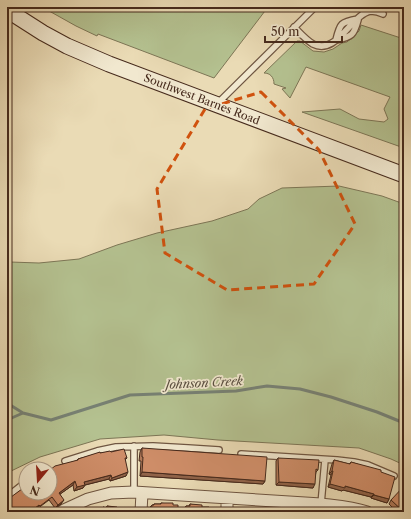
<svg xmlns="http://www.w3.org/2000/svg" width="411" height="519" viewBox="0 0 411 519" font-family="'Libre Caslon Text',serif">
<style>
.green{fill:#b4c190;stroke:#7d7656}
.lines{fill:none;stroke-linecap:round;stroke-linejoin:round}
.stream{stroke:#778174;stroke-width:3}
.lane-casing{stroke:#6f5642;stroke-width:8}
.street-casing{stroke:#6f5642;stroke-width:13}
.secondary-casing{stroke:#462a1c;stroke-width:17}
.lane{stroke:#f1e8cf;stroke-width:5.5}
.street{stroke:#f1e8cf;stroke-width:11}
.secondary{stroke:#f1e8cf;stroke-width:15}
.wall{fill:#b17959;stroke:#462a1c}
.shaded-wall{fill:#906349;stroke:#462a1c}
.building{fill:#ce8d68;stroke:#462a1c}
.marked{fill:none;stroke:#d0520e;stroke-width:3;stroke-dasharray:8 5;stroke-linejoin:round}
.labels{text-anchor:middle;stroke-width:3.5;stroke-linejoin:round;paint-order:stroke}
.street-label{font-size:11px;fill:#462a1c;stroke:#f1e8cf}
.water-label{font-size:12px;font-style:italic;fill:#5a4e41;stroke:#f1e8cf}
</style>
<rect width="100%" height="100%" fill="#eadbb5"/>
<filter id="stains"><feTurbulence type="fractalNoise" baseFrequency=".005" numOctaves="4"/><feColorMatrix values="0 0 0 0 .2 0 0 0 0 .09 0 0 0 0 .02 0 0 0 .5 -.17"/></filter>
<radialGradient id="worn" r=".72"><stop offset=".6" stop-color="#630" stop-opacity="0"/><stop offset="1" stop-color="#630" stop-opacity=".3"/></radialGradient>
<!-- green -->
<path class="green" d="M42,7h226l-54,71 -116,-44 -1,2 -21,-10z
M361,25l43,14v109l-102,-36 38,-3 19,10 25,3 4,-3 -4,-10 6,-12 -84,-30 -16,31 -8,-9 4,-1 -12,-4c0,-7 -4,-11 -10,-11l33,-32h3l13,10 11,1 9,-3 9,-6 5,-1 12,-11z
M339,186l43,10 22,8v261l-13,-6 -32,-11 -141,-8 -54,-5 -64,4 -60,18 -33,16v-212l3,1 29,1 40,-4 38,-14 40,-12 55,-12 36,-12 11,-10 23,-11z"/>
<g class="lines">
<!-- stream -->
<path class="stream" d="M7,403l16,10 28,7 79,-25 106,-4 31,-5 33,3 31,8 46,15 27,11
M7,420l16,-7"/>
<defs>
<path id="lane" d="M294,27c6,6 12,13 19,17 24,12 38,-30 58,-33 5,0 8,1 12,3
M336,40c4,-17 5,-18 22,-21
M336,40c16,-3 18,-5 22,-20
M217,104l98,-97
M134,446v46
M241,454l96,6 17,2 14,3 26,11
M65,461l32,-10 19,-4 37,-1 35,2 31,2
M7,497l19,-15
M321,504l4,-44"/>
<path id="street" d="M61,512l3,-2 24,-11 23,-6 23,-1 187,12c16,2 31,3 46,8
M141,512l1,-19
M227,512v-13"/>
<path id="secondary" d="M7,10l36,23 24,13 42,18 295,111"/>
</defs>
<!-- lane casing -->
<use href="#lane" class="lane-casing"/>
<!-- street casing -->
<use href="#street" class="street-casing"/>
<!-- secondary casing -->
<use href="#secondary" class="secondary-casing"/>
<!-- lane -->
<use href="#lane" class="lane"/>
<!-- street -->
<use href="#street" class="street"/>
<!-- secondary -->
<use href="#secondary" class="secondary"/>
</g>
<!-- wall -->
<path class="wall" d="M142,448l123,33 -2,3 -123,-8 1,-15h-2l1,-9z
M111,452l16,6 -2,2 1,16 -16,5 -1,-2 -24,6 -2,3 -9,3 -1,-6 -13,9 1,10 -6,4 -6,-8 -12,9 -5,3 46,-53 22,-6z
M278,458l40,12 -2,2 -3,16 -37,-3v-24z
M334,460l15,4 2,-2 30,10 8,27 -2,4 -16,-5v-1l-28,-7 -1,1 -14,-4 3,-12 -2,-1 3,-10z
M391,500l13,12h-7l-8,-8z
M161,503l12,2 7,7h-31v-4l3,-3h1l1,-1h6z
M190,504l12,3 -19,5v-3l3,-3h3z
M107,506l19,4 2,2h-28l3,-5 3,1z"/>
<!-- shaded-wall -->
<path class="shaded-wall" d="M332,471h1l-2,4 -2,-1z
M128,472l-2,4 -16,5 2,-3z
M142,472l123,9 -2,3 -123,-8z
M111,475l-2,4 -24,6 -2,3 -9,3 3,-4 7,-5z
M75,481l-2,4 -17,12 3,-4z
M279,482l36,2 -2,4 -37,-3z
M330,484l15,2 29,8 -3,3 -28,-7 -1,1 -14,-4z
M374,495l15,4 -2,4 -16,-5z
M64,500l-3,4 -6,4 3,-3z
M39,505l-2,4 -5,3h-2z"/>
<!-- building -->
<path class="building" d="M142,448l125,9 -2,24 -123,-9 1,-15h-1z
M124,449l3,9h-2l3,14 -16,6 -1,-3 -27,7 1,3 -8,2 -2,-6 -16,12 5,7 -6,5 -6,-8 -12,9 -1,-1 -9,7h-23v-12l19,-14v7h24v-23l5,-4 23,-6v-1l22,-7v1l10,-2 1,1z
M278,458l41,2 -1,10 -2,-1 -1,15 -36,-2z
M334,460l16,4 1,-2 30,8v2l14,5 -6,22 -15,-4v-1l-29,-8v2l-15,-4 3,-13h-1z
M404,486v26l-13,-12z
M161,503h12v2h5v5l2,2h-29l1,-7h2v-1h7z
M190,504l12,1v2h7l-1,1h2v4h-27l2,-1 1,-5h4z
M107,506l10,1v1l9,1v1h2v2h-25v-5l4,1z
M253,508l10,1v2l15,1h-34v-2h9z
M280,511l9,1h-9z"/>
<!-- marked area -->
<path class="marked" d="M261,92l58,58 36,74 -41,60 -87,6 -62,-37 -8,-64 48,-80z"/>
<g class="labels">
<!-- street labels -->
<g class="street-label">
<text transform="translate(202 99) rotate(21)" y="4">Southwest Barnes Road</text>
</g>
<!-- water labels -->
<g class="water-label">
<text transform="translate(204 383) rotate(-3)" y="4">Johnson Creek</text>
</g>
</g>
<!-- margin -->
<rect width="411" height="519" fill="none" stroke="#eadbb5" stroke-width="24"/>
<rect x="8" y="8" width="395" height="503" fill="none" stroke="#462a1c" stroke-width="2"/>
<rect x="12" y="12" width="387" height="495" fill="none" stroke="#462a1c"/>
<!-- north arrow -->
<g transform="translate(38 481) rotate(198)"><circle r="19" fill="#f1e8cf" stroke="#ad9c87"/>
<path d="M0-3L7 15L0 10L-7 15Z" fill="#8f2418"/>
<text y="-6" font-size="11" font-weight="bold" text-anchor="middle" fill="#462a1c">N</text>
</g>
<!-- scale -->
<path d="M265 36v6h77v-6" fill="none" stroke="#462a1c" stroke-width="2"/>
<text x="271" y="36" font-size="12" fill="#462a1c" stroke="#f1e8cf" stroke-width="3" paint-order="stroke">50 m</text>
<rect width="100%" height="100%" filter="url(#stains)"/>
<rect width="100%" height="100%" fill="url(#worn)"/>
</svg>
